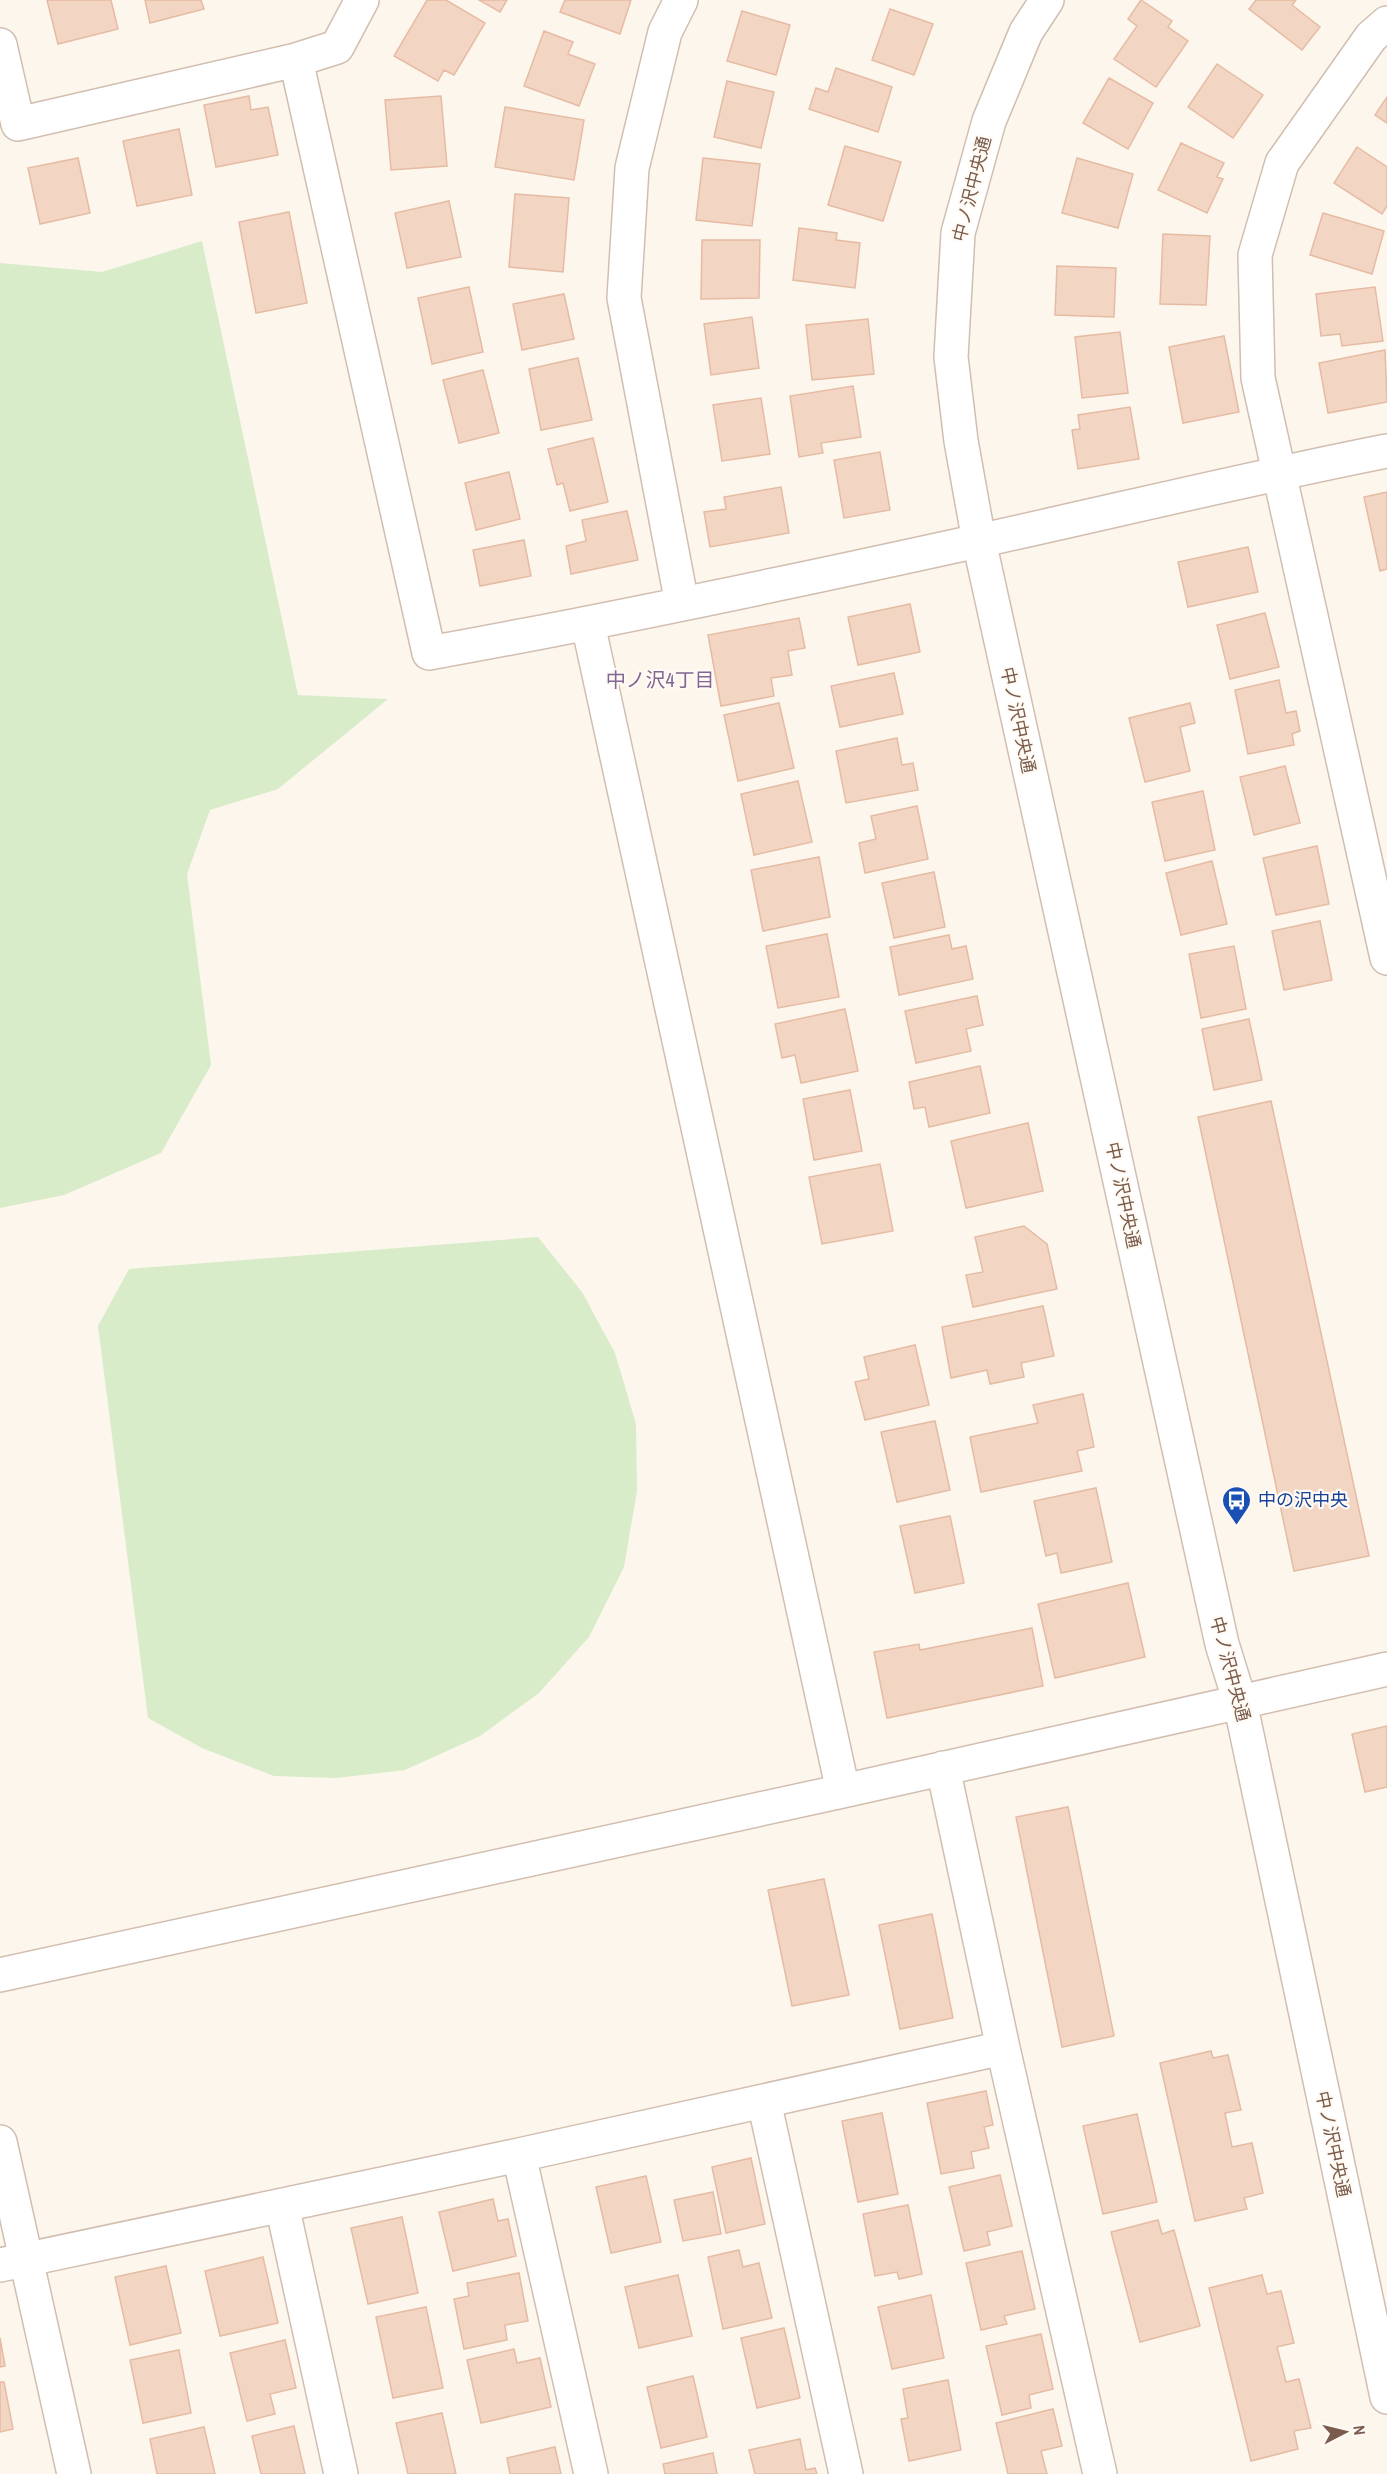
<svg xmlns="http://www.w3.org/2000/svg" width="1387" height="2474" viewBox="0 0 1387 2474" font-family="'Archivo Narrow','Noto Sans JP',sans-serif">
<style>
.green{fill:#d8ecc9}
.building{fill:#f3d5c3;stroke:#e6bba3;stroke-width:1.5}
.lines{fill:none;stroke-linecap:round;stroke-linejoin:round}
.minor-casing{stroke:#d1beb0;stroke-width:36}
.tertiary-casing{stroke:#d1beb0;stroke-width:36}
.minor{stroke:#fff;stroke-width:33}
.tertiary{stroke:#fff;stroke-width:33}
.labels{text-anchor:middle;stroke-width:4.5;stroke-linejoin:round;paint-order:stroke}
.street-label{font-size:18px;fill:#7a5c4d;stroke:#fffaf3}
.transit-label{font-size:18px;fill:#164399;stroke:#fffaf3;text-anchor:start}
.neighbourhood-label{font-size:20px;fill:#846695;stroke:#fffaf3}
</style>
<rect width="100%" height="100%" fill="#fdf6ec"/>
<!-- green -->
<path class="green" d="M202,241l96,454 90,4 -110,90 -68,21 -23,64 24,191 -50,88 -97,42 -64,13v-945l102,9z
M538,1237l44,55 33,61 21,71 1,67 -13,76 -35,70 -50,56 -59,43 -75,34 -69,8 -62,-2 -72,-28 -54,-30 -50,-392 31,-57z"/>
<!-- building -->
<path class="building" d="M47,0h64l7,29 -60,15z
M145,0h56l3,9 -54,14z
M427,0h19l39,23 -31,52 -10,-5 -6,11 -44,-25z
M479,0h28l-7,12z
M565,0h66l-11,34 -60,-22z
M1141,0l31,21 -4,6 20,14 -32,46 -42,-28 23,-33 -9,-7z
M1256,0h40l-4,5 28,22 -18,23 -53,-41z
M890,9l43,15 -19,51 -42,-15z
M742,11l48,14 -14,50 -49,-14z
M544,31l29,11 -5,12 27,10 -16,42 -55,-20z
M1217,64l46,31 -30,43 -45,-31z
M836,68l56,19 -14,45 -69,-23 7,-21 12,4z
M1109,78l44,25 -25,46 -45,-26z
M727,81l47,11 -13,56 -47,-11z
M249,96l2,14 17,-3 10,48 -62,12 -12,-62z
M441,96l6,70 -56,4 -6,-70z
M1387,97v26l-12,-8z
M505,107l79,13 -10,60 -79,-13z
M179,129l13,66 -55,11 -14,-65z
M1181,143l43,20 -7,14 6,2 -16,34 -49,-23z
M845,146l56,16 -18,59 -55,-16z
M1357,147l30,20v39l-5,8 -48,-31z
M78,158l12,55 -50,11 -12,-56z
M703,158l57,6 -8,62 -56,-6z
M1077,158l56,16 -15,54 -56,-15z
M515,194l54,4 -6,74 -54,-5z
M449,201l12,56 -54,11 -12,-55z
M289,212l18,91 -51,10 -17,-91z
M1323,213l61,18 -12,43 -62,-19z
M799,228l38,5 -1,7 24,3 -5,45 -62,-8z
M1163,234l47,2 -4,69 -46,-1z
M702,240h58l-1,58 -58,1z
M1057,266l59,2 -2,49 -59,-2z
M469,287l14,65 -51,12 -14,-66z
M1375,287l8,54 -41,5 -2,-12 -19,2 -5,-42z
M564,294l10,45 -52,11 -9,-46z
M752,317l7,51 -48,7 -7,-51z
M868,319l6,55 -62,6 -6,-55z
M1120,332l8,61 -46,5 -7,-61z
M1224,336l15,76 -56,11 -14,-76z
M1385,350l2,52 -59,11 -9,-50z
M578,358l14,62 -51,10 -12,-61z
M483,370l16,63 -40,10 -16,-63z
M853,386l8,51 -40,6 2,10 -24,4 -9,-61z
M761,398l9,56 -48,7 -9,-56z
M1130,407l9,52 -61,10 -6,-39 8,-1 -2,-14z
M593,438l15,64 -38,9 -7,-28 -6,2 -9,-36z
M880,452l10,58 -46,8 -10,-58z
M509,472l11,47 -44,11 -11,-47z
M781,487l8,46 -79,14 -6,-35 22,-3 -2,-12z
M1387,492v77l-7,2 -16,-74z
M627,511l11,49 -67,14 -5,-28 20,-5 -4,-21z
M524,540l7,36 -51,10 -7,-36z
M1248,547l10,45 -70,15 -10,-45z
M910,604l10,48 -62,13 -10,-48z
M1265,613l14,54 -49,12 -13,-54z
M799,618l6,30 -17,3 4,24 -21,3 3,18 -53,10 -13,-71z
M894,673l9,41 -63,13 -9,-41z
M1279,680l7,33 10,-2 4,20 -8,3 2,11 -46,9 -13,-64z
M779,703l15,65 -56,13 -14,-66z
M1190,703l5,20 -15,4 10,44 -45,11 -16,-64z
M897,738l5,27 11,-2 5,27 -72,13 -10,-52z
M1285,766l15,57 -46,12 -14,-58z
M798,781l14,61 -58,13 -13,-61z
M1203,791l12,59 -50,11 -13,-59z
M917,806l11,53 -63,14 -6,-30 17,-4 -5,-23z
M1317,846l12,58 -53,11 -13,-57z
M819,857l11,60 -67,14 -12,-61z
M1212,861l15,63 -46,11 -15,-62z
M934,872l11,55 -51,11 -12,-55z
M1320,921l12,59 -48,10 -12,-59z
M827,934l12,63 -61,11 -12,-62z
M949,935l3,14 14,-3 7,33 -74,16 -9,-48z
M1234,946l12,63 -45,9 -12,-64z
M977,996l6,29 -17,4 5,22 -55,12 -11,-52z
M845,1009l13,62 -57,12 -6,-28 -13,3 -7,-34z
M1249,1019l13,61 -48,10 -12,-61z
M980,1066l10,47 -61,14 -4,-20 -11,2 -5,-27z
M850,1090l12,61 -48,9 -11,-61z
M1271,1101l98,455 -75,15 -96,-454z
M1028,1123l15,68 -77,17 -15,-67z
M880,1164l13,67 -71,13 -13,-67z
M1024,1226l23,18 10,45 -84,18 -7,-32 17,-3 -8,-35z
M1043,1306l11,50 -33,7 3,14 -34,7 -3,-14 -36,8 -9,-51z
M915,1345l14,60 -64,15 -10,-38 14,-3 -5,-22z
M1083,1394l11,53 -17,4 5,20 -101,21 -11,-55 68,-14 -5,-18z
M935,1421l15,69 -53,12 -16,-70z
M1096,1488l16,74 -51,11 -4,-20 -11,3 -12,-55z
M950,1516l14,67 -49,10 -15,-67z
M1128,1583l17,74 -90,21 -17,-74z
M1032,1628l11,58 -156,32 -13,-66 45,-8 1,6z
M1387,1726v61l-22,5 -13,-58z
M1068,1807l46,229 -52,11 -46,-230z
M824,1879l25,116 -57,11 -24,-116z
M932,1914l21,104 -53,11 -21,-104z
M1211,2051l2,7 15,-3 13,55 -16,3 7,34 20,-4 11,50 -19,5 3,11 -52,12 -35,-158z
M986,2091l7,34 -9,2 5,21 -18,4 3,16 -33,6 -14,-71z
M882,2113l16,81 -40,8 -16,-81z
M1137,2114l20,88 -54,12 -20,-88z
M751,2158l14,66 -39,9 -14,-66z
M1000,2175l12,51 -25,6 3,13 -26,6 -15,-64z
M646,2176l15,66 -50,11 -15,-66z
M713,2192l8,42 -38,7 -9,-41z
M493,2199l5,22 10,-2 8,37 -63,15 -14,-59z
M908,2205l14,69 -23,5 -2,-7 -22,4 -12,-62z
M402,2217l16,76 -50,11 -17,-76z
M1158,2220l4,14 12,-4 26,96 -60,16 -29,-110z
M739,2250l4,17 16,-4 13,55 -49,11 -15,-72z
M1022,2251l13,58 -31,7 3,8 -26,6 -15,-67z
M263,2257l15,66 -58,13 -15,-65z
M166,2266l15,67 -51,12 -15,-68z
M519,2273l9,48 -23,4 2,15 -43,9 -10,-50 15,-3 -2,-13z
M678,2275l14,61 -53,12 -14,-61z
M1262,2275l5,19 14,-3 13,52 -17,4 9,35 13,-3 12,49 -17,3 4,18 -47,12 -42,-173z
M931,2295l13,63 -52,11 -14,-62z
M426,2307l17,81 -50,10 -17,-81z
M784,2328l16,70 -43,10 -16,-70z
M1041,2334l12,55 -24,6 2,13 -29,7 -16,-69z
M0,2338l5,28 -5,1z
M285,2340l11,48 -26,6 5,20 -28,7 -17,-68z
M514,2349l3,14 23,-5 11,49 -70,16 -14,-63z
M179,2350l12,63 -48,10 -13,-63z
M693,2376l14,61 -46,11 -14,-61z
M948,2380l13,70 -52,11 -8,-42 7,-1 -5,-29z
M0,2382h4l9,47 -13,3z
M1053,2409l9,37 -21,5 6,23h-39l-12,-51z
M442,2413l14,61h-48l-12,-51z
M294,2426l11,48h-44l-9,-38z
M204,2427l11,47h-58l-7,-35z
M800,2439l6,31 9,-2 2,6h-62l-6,-24z
M555,2447l6,27h-51l-3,-16z
M713,2453l4,21h-52l-2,-10z"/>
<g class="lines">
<defs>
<path id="minor" d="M681,0l-16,32 -33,136 -8,130 58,306
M1387,23l-16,14 -89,126 -27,92 3,123 129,580
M0,45l18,79 278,-64 41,-13 25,-47
M296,60l133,593c184,-33 367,-72 549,-112 137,-30 272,-63 409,-90
M588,624l255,1167
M943,1768l60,280 97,426
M0,1975l843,-184 544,-122
M764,2101l82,373
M0,2142l74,332
M519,2155l72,319
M282,2205l59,269
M0,2265l519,-110 484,-107"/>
<path id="tertiary" d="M1047,0l-21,32 -37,89 -31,112 -7,124 10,84 18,100 243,1103 18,58 147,695"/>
</defs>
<!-- minor casing -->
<use href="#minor" class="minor-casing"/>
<!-- tertiary casing -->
<use href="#tertiary" class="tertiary-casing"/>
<!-- minor -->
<use href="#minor" class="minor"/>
<!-- tertiary -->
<use href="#tertiary" class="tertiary"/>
</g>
<!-- icons -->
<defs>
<symbol id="bus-pin" viewBox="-11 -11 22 30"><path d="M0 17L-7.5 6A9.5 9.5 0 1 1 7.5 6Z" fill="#1a4fb4" stroke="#fffaf3"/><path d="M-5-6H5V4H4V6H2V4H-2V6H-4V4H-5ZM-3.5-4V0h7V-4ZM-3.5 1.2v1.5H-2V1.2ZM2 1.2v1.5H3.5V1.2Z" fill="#fff"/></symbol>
</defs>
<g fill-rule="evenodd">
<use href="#bus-pin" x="1220" y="1484" width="33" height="45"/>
</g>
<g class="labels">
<!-- street labels -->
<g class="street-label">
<text transform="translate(972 189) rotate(-76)" y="6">中ノ沢中央通</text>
<text transform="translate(1018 720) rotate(78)" y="6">中ノ沢中央通</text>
<text transform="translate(1123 1195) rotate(78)" y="6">中ノ沢中央通</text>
<text transform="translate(1230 1669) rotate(75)" y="6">中ノ沢中央通</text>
<text transform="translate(1333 2144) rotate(78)" y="6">中ノ沢中央通</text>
</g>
<!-- transit labels -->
<g class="transit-label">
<text x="1258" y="1506">中の沢中央</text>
</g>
<!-- neighbourhood labels -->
<g class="neighbourhood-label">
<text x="660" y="687">中ノ沢4丁目</text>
</g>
</g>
<!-- north arrow -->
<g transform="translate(1345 2432) rotate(83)" stroke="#fffaf3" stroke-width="4.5" paint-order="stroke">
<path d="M0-4.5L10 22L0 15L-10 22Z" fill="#7a5c4d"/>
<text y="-9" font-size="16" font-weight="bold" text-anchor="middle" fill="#7a5c4d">N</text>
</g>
</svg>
